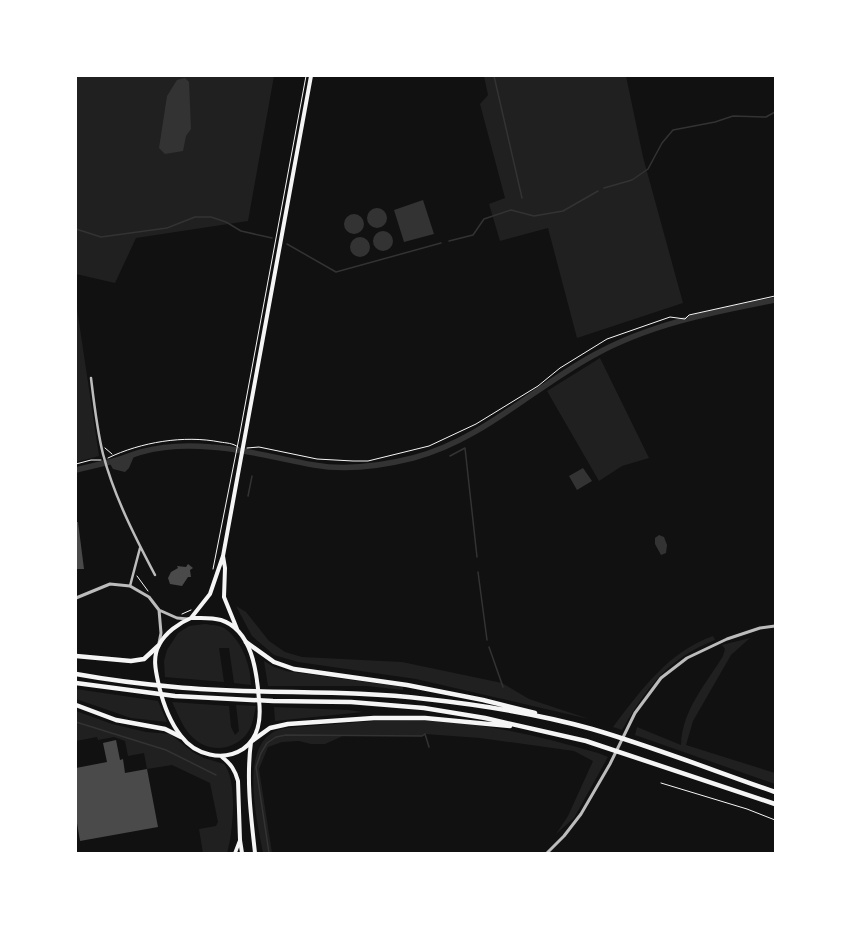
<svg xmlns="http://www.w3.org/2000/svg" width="851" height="929" viewBox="0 0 851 929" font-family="'DM Sans',sans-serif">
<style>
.green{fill:#202020}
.water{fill:#333}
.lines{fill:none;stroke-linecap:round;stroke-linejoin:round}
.stream{stroke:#333;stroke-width:1.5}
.canal{stroke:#333;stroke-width:5.5}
.building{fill:#4a4a4a}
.path{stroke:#f5f5f5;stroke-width:1}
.minor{stroke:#bcbcbc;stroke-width:2.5}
.tertiary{stroke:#bcbcbc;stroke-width:3}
.secondary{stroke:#f5f5f5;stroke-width:3.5}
.primary{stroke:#f5f5f5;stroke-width:4}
.motorway{stroke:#f5f5f5;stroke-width:4.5}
</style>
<rect width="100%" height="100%" fill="#111"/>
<!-- green -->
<path class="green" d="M76,76h198l-26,145 -112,17 -21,45 -39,-9z
M484,76h142l17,81 40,146 -106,35 -29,-110 -48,13 -11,-37 16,-6 -25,-94 8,-9z
M76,302l23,154 -23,6z
M600,358l49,100 -27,8 -23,15 -52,-90z
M236,606l10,6 23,29 16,11 17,5 100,5 100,21 27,16 60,20 -173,-40 -118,-17 -24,-7 -22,-19z
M205,624c6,1 14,1 19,4 17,11 27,37 27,57l-17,-2 -5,-35h-10l5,34 -59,-5 -1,-16 3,-11 11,-17 11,-7z
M713,636l2,4c-48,19 -68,47 -93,90l-9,-3c28,-37 55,-75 100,-91z
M750,638l-19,17 -38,66 -7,24 89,28v11l-140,-49 2,-8 44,18c1,-35 25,-61 42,-89l2,-7 -3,-4z
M264,661l10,6 12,4 117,16v3l-36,-4h-99z
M76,689l82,12 9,21 -36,-4 -55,-19z
M172,702l57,4 2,21 4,8 4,-4 -3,-26 20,1c-2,8 -3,19 -8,26 -11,17 -35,21 -51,9 -13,-9 -18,-25 -25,-39z
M274,707l74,3 15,2 -88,9z
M76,711l36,13 34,8 24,2 24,19 10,5 20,6c14,17 9,69 3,89h-24l-4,-24 17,-3 2,-4 -8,-39 -38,-18 -25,4 -3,-16 -16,3 -3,-15 -11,-4 -16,3 -1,-3 -21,4z
M374,721c25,0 51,-1 77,1 50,5 99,17 147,31l10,4 -34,61 -18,16 12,-18 25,-55 -19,-10 -94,-13 -55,-4 -3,2h-13l-64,-1 -20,9h-14l-12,-3 -17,1 -14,5 -9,22 13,84h-9c-6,-32 -26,-114 19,-124 9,-2 19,-2 28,-3 21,-2 42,-3 64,-5z"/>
<!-- water -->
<path class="water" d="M185,78l4,4 2,47 -5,7 -3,15 -18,3 -6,-6 8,-52 10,-16z
M423,200l11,34 -30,8 -10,-32z
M367 218a10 10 0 1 1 20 0a10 10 0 1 1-20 0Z
M344 224a10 10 0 1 1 20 0a10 10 0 1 1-20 0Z
M373 241a10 10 0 1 1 20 0a10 10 0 1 1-20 0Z
M350 247a10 10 0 1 1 20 0a10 10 0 1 1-20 0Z
M135,454l-6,14 -4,4 -12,-3 -4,-7z
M583,468l9,13 -15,9 -8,-14z
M659,535l5,2 3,8 -1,8 -5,2 -6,-11v-6z"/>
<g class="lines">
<!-- stream -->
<path class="stream" d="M494,76l28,122
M604,188l28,-8 16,-11 14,-26 11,-13 42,-8 18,-6 33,1 9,-5
M76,229l25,8 66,-9 28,-11h16l15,5 15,9 31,7
M449,241l24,-6 11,-16 27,-9 23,6 29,-5 35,-20
M287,244l49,28 105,-29
M450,456l15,-8 12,109
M248,496l4,-20
M478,572l9,68
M489,647l14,40
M76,722l90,28 50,25
M269,853l-13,-86 5,-14 6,-10 9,-6 10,-2 136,1 3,-2 4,13"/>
<!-- canal -->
<path class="canal" d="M76,470c11,-3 22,-5 33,-8 11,-2 21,-7 32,-10 22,-6 47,-7 70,-5 35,2 68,12 103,18 33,6 67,1 99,-7 69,-18 120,-70 181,-103 56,-31 119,-43 181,-55"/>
</g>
<!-- building -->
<path class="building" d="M76,522h2l6,47h-8z
M188,564l5,4 -3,2 1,7h-3l-6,9 -12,-2 -2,-6 3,-6 7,-4 -1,-2 9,1z
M116,740l4,20 3,-1 2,14 22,-4 11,58 -78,14 -4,-24v-49l31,-6 -4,-19z"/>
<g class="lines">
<!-- path -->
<path class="path" d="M105,448l7,6
M247,448l12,-1 58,12 36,2h15l61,-15 47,-22 62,-38 22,-18 47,-29 63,-22 15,2 4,-4 86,-19
M108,458c33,-16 76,-23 112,-16 6,1 13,1 18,5
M76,464l15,-4h10
M213,569l26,-131 67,-362
M137,576l11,15
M182,614l9,-4
M661,783l86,26 28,11"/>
<!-- minor -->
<path class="minor" d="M91,378c3,25 6,52 12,76 11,42 32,83 52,121
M130,586l10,-38"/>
<!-- tertiary -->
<path class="tertiary" d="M76,598l34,-14 20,2 19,11 10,13 18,8 11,1
M159,610l2,23 -2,10
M547,853l17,-17 17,-22 29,-50 25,-51 26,-35 26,-20 40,-19 33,-11 15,-2"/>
<!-- secondary -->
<path class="secondary" d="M235,853l5,-13"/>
<!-- primary -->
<path class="primary" d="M223,556l2,12 -1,29 13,32
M191,618l19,-24 13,-38 88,-480
M191,618c10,0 20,-1 30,2 31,10 36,52 38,80 2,17 0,38 -16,49 -20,13 -48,6 -62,-13 -11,-14 -18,-33 -22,-50 -3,-14 -7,-28 0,-41 6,-12 20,-22 32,-27z
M251,742c-5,38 0,74 4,111
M222,757c9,7 13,13 16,24l2,59 2,13"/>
<!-- motorway -->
<path class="motorway" d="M246,642l28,20 20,7 113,16 76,15 52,13
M76,656l55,5 13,-2 14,-13
M76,674c33,6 66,10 99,13 84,8 168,2 251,12 56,6 112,15 166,30 62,18 122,42 183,63
M76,683l99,13 98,5 78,1 73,6 61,10 101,23 189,63
M76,705l40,15 49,9 16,8
M252,741l18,-13 18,-4 86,-6h51l85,8"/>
</g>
<!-- border -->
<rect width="851" height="929" fill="none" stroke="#ffffff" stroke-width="154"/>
</svg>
